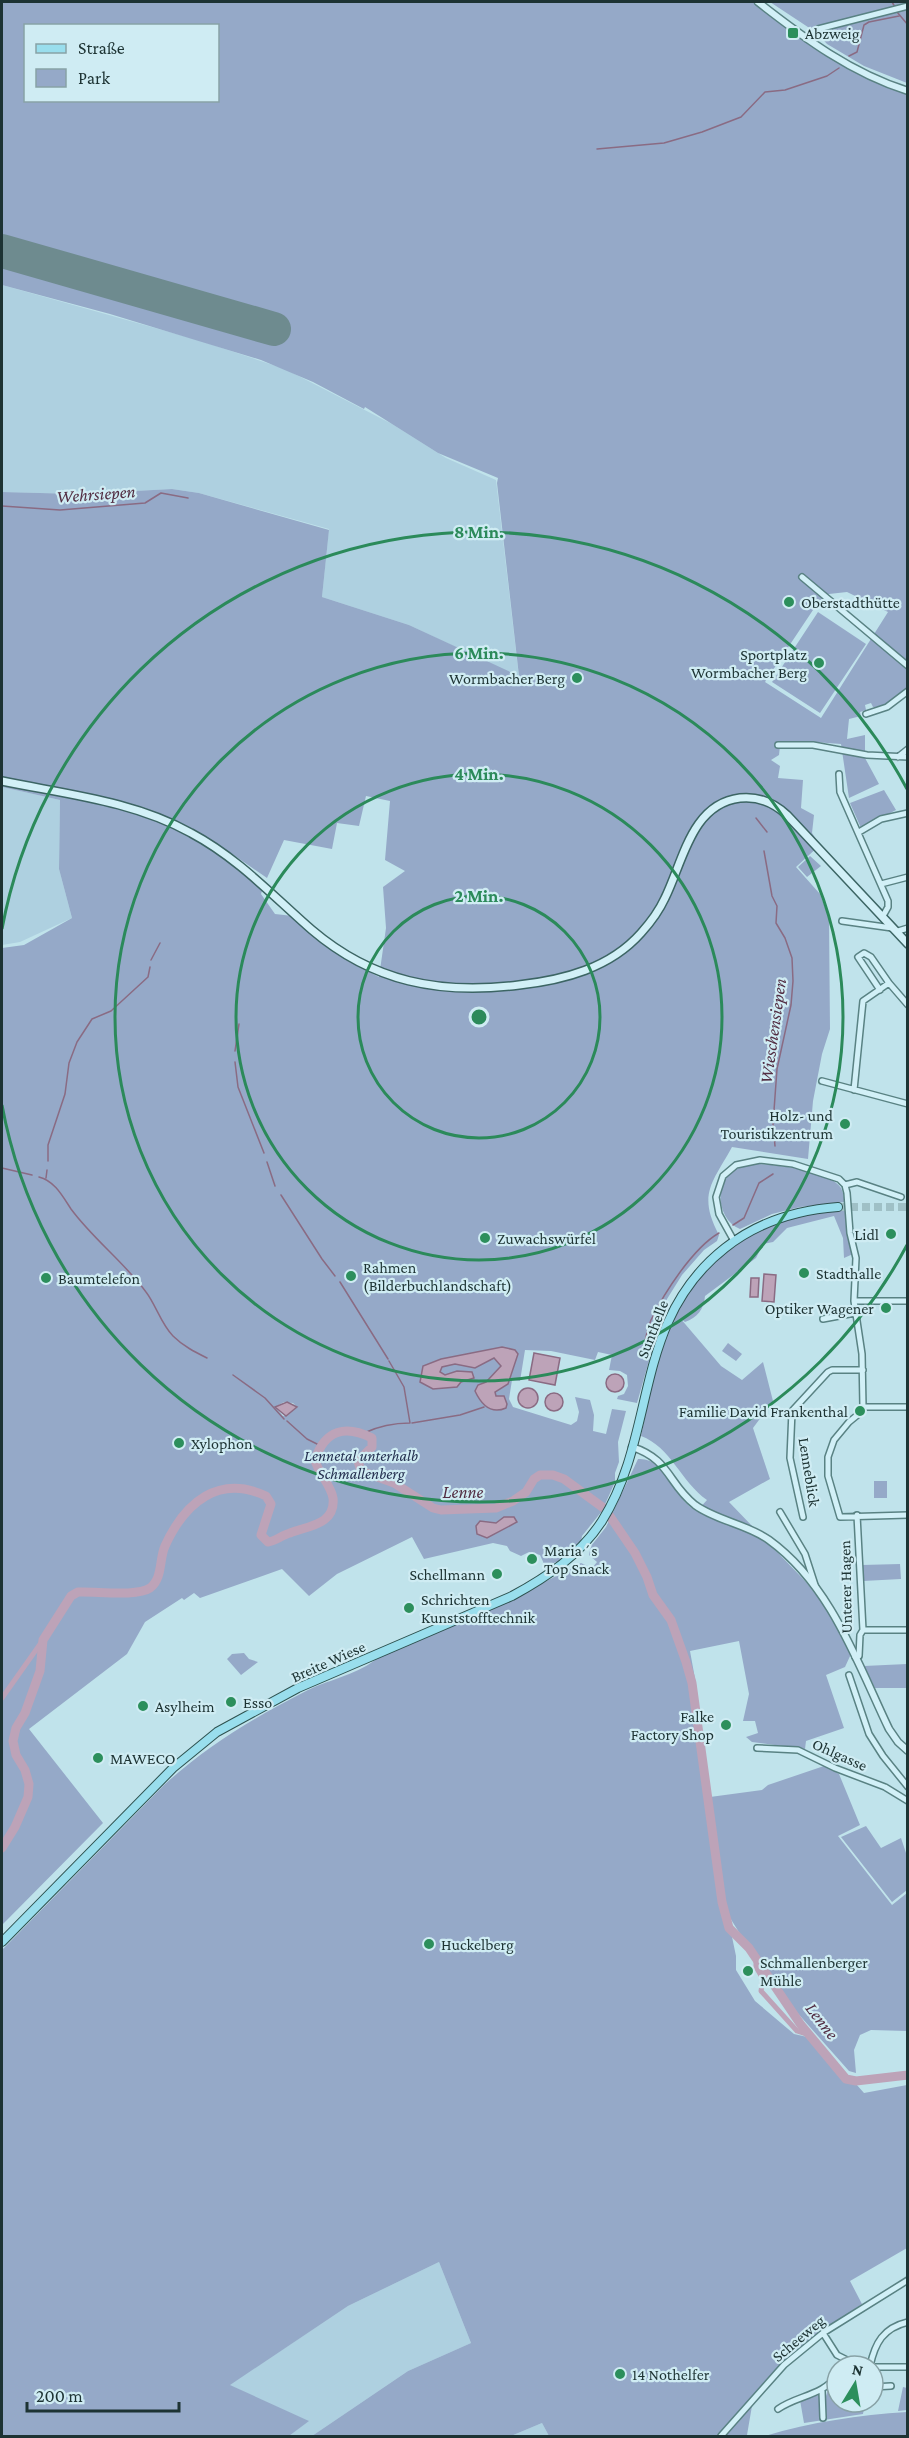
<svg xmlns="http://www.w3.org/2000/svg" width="909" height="2438" viewBox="0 0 909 2438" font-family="'Crimson Pro',serif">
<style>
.farmland{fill:#aed0e0}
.green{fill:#95a9c8;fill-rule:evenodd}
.water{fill:#bda3b8;stroke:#8a6b83;stroke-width:1.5}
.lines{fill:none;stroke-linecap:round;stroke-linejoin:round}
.stream{stroke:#8a6b83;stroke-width:1.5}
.canal{stroke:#bda3b8;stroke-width:5}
.river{stroke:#bda3b8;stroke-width:9}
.runway{stroke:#6e8b8f;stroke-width:34}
.primary-tunnel{stroke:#9fc0c6;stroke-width:8;stroke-dasharray:8 4;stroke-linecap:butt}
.minor-casing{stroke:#598283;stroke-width:8}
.tertiary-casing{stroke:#598283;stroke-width:9}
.secondary-casing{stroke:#3c6564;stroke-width:10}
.primary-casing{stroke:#2d514f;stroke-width:10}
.minor{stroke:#d2f0f7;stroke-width:5}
.tertiary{stroke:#d2f0f7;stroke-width:6}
.secondary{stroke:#d2f0f7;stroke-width:7}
.primary{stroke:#99deed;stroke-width:8}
.ring{fill:none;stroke:#2b8a5a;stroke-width:3}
.poi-dot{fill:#2c8f5c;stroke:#cfecf3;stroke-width:2}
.labels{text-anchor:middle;stroke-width:4.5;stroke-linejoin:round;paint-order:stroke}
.poi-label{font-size:16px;fill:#1d3333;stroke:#cfecf3;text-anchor:start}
.street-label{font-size:16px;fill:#1d3333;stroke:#cfecf3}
.park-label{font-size:16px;font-style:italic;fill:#242f4f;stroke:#cfecf3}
.water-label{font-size:18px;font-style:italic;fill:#522d42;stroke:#cfecf3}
.centre{fill:#2b8a5a;stroke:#cfecf3;stroke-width:3}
.ring-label{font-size:18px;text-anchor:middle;font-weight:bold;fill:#2b8a5a;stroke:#cfecf3;stroke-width:4.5;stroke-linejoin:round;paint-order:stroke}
</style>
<rect width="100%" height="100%" fill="#c0e3eb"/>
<!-- farmland -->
<path class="farmland" d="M2,285l196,55 87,29 107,55 54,34 50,22 23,197 -110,-52 -87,-28 7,-68 -130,-36 -27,-4 -94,5 -76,-2z
M2,787l58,13 -1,69 13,49 -52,24 -18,3z
M439,2262l32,81 -63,28 -96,65h-23l19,-15 -79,-36 119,-79z
M542,2423l7,13h-38z"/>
<!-- green -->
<path class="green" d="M2,2h751c47,39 96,73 155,92l-1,593c-9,9 -20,21 -34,20l-2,-4 -6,2 1,5 -6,2 1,4 -12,3 -2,20 18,-4v23l14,26 -30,14 -8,-54 -27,-2 -7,5 -27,-1 -1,9 -8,5 9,6 -2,12 25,2 -2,28 13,7 -2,18 8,12 -24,22 24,27 9,24 1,111 -8,25 -9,47 -5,58 -76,-12c-19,35 -35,47 -13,88l-2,6 -13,9 -22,25 -15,24 -23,54 6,4 -13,46 -20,-4 1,-3 6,-2 4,-8 -1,-11 -7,-4 -11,-1 3,-15 -14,-3 -3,8 -44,-9 -26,-1 -5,31 -8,-1 -3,19 4,8 58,18 6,-4 2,-9 -4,-15 15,3 4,15 -1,16 13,3 6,-25 14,2 -8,31 1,20 -4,11v9l-13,29 -20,25 -1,6 -19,18 -17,6 -5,-11 -11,-3 -8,4 -11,-5 -3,-5 -14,-3 -69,16 -12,-22 -75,37 -28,22 -27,-27 -82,29 -6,-5 -10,7 -2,-2 -37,24 -18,32 -98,75 74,94 -101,102v-977l22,-3 48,-27 -13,-49 1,-69 -58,-13v-4c69,14 146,23 207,63 19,12 36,28 54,42l-2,6 14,20 18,2 29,26 26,19 31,16 7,-49 -3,-41 22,-16 -20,-11 5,-59 -24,-5 -7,30 -22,-3 -5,26 -48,-9 -17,38c-32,-22 -65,-46 -101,-61 -52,-21 -110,-28 -164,-40v-285l76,2 94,-5 27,4 130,37 -7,67 87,28 110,51 -22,-193 1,-5 -60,-25 -73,-46 -1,2 -51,-27 -52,-22 -151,-46 -108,-29zM26,26h192v74h-192zM847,592l41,20 -67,106 -56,-36 54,-81 10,-7zM502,1347l16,7 -10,30 -13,8v4l-9,-14 15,-16 -7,-8 -19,9 -20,-3 -13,3 -2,5 5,3 12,-4 -24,18 8,-30zM284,1402l9,1 4,4 -9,8 -5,1 -8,-9z
M770,2h137v81l-43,-17 -37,-22 -10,-11z
M818,612l48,32 -46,69 -48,-31z
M884,790l12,20 -35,18 -11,-25z
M810,856l11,10 -14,11 -9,-10z
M755,1164c19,0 76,7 86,24 2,4 3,10 4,14l-45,5 -28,7 -32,15c-20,-8 -26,-38 -12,-54 7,-7 17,-9 27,-11z
M835,1210h11l7,44 -9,4 -1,-20 -9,-22 -47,12 -14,14 -10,2 -7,14 -51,38c-1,13 -8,22 -20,26l-5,-4 41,48 21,14 21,-18 10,39 -20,27 17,51 -41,23 77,80 24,31 21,41 -6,13 -19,8 18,53 -38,13 -1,8 -53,-7 -6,-5 12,-4 -3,-12h-12l6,-27 -10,-53 -49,10 6,33 14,113 52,-7 6,-5 56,-19 15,8 21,51 -22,11 54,69 15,-12v138l-36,-1 -11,5 -6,15 2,23 -7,-2 -79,-89 -43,-69 9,43v14l19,31 39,33 22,5 48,54 43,-8v163l-57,33 12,23 -40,27 -69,69 -6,35 5,1h-203l-7,-13 -31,13h-199l96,-65 63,-28 -32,-81 -91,44 -118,79 79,36 -20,15h-287v-486l162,-165c44,-40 91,-68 144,-95 23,-11 51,-16 71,-33l137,-60 65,-34 11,5 5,-6 -8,-7 2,-9 15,-19 32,-68c29,-2 36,42 59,52l10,-11c-26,-18 -36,-53 -66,-64 7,-31 12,-64 22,-94 19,-53 57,-95 110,-117 8,-4 17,-9 25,-11 12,-2 25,-2 37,-4z
M728,1343l14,11 -6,7 -14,-10z
M874,1481h13v17h-13z
M900,1564l1,15 -38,2 -1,-16z
M244,1653l5,6 9,3 -17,13 -14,-16 5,-5z
M907,1664v24h-32l-11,-22z
M866,1826l15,22 20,-10 6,18v34l-15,12 -51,-65z
M903,2387l4,1v22l-9,1z
M828,2390h9v12h28l-2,12 -59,9 -4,-23 19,-5 6,4z
M907,2412v24h-142c46,-14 94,-21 142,-24z"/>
<!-- water -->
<path class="water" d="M764,1274l12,1 -2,27 -12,-1z
M751,1278h8l-1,19h-8z
M502,1347l13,3 3,4 -10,30 -13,8 1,4h8l3,8 -1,4c-16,7 -25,-4 -31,-17l3,-6 8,-3 15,-16 -7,-8 -19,10 -20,-4 -13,3 -2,5 5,3 12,-4 15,1 2,6 -13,4 -4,5 -24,2 -13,-7 3,-16 18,-7z
M534,1353l26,5 -5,27 -26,-5z
M606 1383a9 9 0 1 1 18 0a9 9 0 1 1-18 0Z
M518 1398a10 10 0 1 1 20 0a10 10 0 1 1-20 0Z
M545 1402a9 9 0 1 1 18 0a9 9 0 1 1-18 0Z
M287,1402l10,5 -11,9 -11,-9z
M504,1517h10l3,5 -30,16 -10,-4 -1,-8 4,-5 16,2z"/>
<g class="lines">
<!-- stream -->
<path class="stream" d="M892,2l3,5
M897,12l11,13
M849,56l8,-4 7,-27 5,-3 30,-6
M597,149l67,-6 38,-11 39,-15 24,-25 20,-2 42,-14 12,-8
M2,506l58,4 85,-7 16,-10 27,5
M756,818l11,14
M764,851l8,45 5,10 -1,17 9,15 7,20 1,23 -2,24 -14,64 -4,55 2,22
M151,960l9,-17
M235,1051l4,-27
M235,1062l3,25 26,66
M48,1161v-16l17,-51 4,-31 8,-21 15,-23 19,-8 37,-34 2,-10
M267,1162l8,24
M2,1168l30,7
M39,1177c16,4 24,20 32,32 22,30 53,53 75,83 10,13 15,32 27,44 10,10 22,16 34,22
M46,1178l1,-8
M281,1195l41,64 13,17
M733,1225l11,-7 15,-35 14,-9
M340,1282l48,77
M641,1356c4,-11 5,-24 10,-36 13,-27 42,-72 68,-87
M233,1375l32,23 19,21
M287,1421l20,18 14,7
M412,1423l48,-8 24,-8
M364,1433c15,-7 29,-10 46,-10l-6,-36 -15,-26"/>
<!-- canal -->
<path class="canal" d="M2,1698l41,-58
M756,1960v7l7,12 -2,12 36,40 12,4"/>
<!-- river -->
<path class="river" d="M2,1848l13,-21 13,-30 1,-13 -4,-14 -9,-15 -3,-14 3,-13 9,-15 15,-42 3,-31 28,-44 7,-4c17,-1 59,5 72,-4 13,-10 9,-29 15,-42 20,-44 54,-72 101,-50l5,8 -10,31 7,7c8,-1 14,-7 22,-9 17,-7 46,-8 43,-35 -2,-13 -15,-25 -18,-38 10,-31 31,-35 57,-22v9l-14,14 3,10 33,12 39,25 8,2 55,-2 17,-7 13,-9 8,-13 6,-4h13l11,4 41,30 30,44 12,24 6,18 18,25 15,42 6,21 30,219 7,26 20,20 52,77 45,54 10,2 52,-6"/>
<!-- runway -->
<path class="runway" d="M2,251l272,78"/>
<!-- primary-tunnel -->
<path class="primary-tunnel" d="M838,1207h70"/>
<defs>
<path id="minor" d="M807,39l11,-10 90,-23
M802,577l106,89
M866,714l21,-7 21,-16
M778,745h35l54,10 41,2
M898,757l10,-8
M839,774l1,18 48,109v6l-5,9
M859,832l22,-13 27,-6
M881,884l27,-7
M842,921l50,7
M898,931l10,-3
M880,990l-22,-33 6,-4 7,4 18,26
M822,1081l86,23
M854,1090l9,-89 26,-18 19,22
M845,1185l12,-3 44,15
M734,1241l-15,-27 -3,-17 7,-21 13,-11 24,-5 33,4 46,15 6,6 2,8 3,40 6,25 -2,43 8,53 1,53
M854,1301h54
M823,1319l32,-6
M908,1407h-45l-3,6 -11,9 -15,18 -6,17v19l12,41 68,-2
M780,1512l25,42 11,34
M803,1517l-13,-59 2,-47 36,-39 4,-2h31
M863,1630h45
M855,1657l4,-1 1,-21 3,-5 -6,-115
M849,1675l20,59 14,22 25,31
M757,1748l41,2 37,18 50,19 23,14
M823,2333l14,22 22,11
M870,2366c5,-23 13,-38 38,-44
M873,2367h35
M873,2387l18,-1
M822,2391l1,27
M778,2409c20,-14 45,-13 59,-34
M721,2436l63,-71 39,-32 85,-53"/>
<path id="tertiary" d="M758,2c46,36 93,71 150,89
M632,1447c38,12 36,37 63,58 22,16 52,19 74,35 62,45 88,122 120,189l9,13 10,9"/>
<path id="secondary" d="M2,781c63,13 132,20 189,52 47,25 82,63 121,97 61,52 128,65 207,55 45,-5 91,-17 122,-52 10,-11 18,-22 24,-35 18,-36 26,-94 75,-100 18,-2 34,5 47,17l121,129"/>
<path id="primary" d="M2,1942l171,-174 44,-36 81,-44 214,-92c35,-19 68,-41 90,-75 56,-90 30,-200 123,-273 33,-26 71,-38 113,-41"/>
</defs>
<!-- minor casing -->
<use href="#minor" class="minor-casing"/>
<!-- tertiary casing -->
<use href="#tertiary" class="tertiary-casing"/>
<!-- secondary casing -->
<use href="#secondary" class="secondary-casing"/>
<!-- primary casing -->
<use href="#primary" class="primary-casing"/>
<!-- minor -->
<use href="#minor" class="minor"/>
<!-- tertiary -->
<use href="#tertiary" class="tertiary"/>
<!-- secondary -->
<use href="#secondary" class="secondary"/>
<!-- primary -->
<use href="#primary" class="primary"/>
</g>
<!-- distance rings -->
<g class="ring">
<circle cx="479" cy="1017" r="121"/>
<circle cx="479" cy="1017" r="243"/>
<circle cx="479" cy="1017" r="364"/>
<path d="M907 1245A485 485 0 0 1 2 1105M2 929A485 485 0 0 1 907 789"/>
</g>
<!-- markers -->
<g class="poi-dot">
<rect x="787" y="27" width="12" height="12" rx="3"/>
<circle cx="789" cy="602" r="6"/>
<circle cx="819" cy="663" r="6"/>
<circle cx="577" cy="678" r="6"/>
<circle cx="845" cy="1124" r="6"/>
<circle cx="891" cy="1234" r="6"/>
<circle cx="485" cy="1238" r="6"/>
<circle cx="804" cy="1273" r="6"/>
<circle cx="351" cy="1276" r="6"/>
<circle cx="46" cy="1278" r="6"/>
<circle cx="886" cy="1308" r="6"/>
<circle cx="860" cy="1411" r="6"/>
<circle cx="179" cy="1443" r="6"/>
<circle cx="532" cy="1559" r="6"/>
<circle cx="497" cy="1574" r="6"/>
<circle cx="409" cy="1608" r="6"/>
<circle cx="231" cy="1702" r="6"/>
<circle cx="143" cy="1706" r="6"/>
<circle cx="726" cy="1725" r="6"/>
<circle cx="98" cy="1758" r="6"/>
<circle cx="429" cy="1944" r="6"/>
<circle cx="748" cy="1971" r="6"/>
<circle cx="620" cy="2374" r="6"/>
</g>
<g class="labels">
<!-- poi labels -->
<g class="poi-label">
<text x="805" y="39">Abzweig</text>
<text x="801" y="608">Oberstadthütte</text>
<text x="807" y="660" text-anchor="end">Sportplatz<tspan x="807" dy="18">Wormbacher Berg</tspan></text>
<text x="565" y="684" text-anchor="end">Wormbacher Berg</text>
<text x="833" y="1121" text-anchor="end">Holz- und<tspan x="833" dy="18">Touristikzentrum</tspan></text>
<text x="879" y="1240" text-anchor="end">Lidl</text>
<text x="497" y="1244">Zuwachswürfel</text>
<text x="363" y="1273">Rahmen<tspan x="363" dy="18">(Bilderbuchlandschaft)</tspan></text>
<text x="816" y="1279">Stadthalle</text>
<text x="58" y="1284">Baumtelefon</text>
<text x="874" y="1314" text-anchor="end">Optiker Wagener</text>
<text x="848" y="1417" text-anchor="end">Familie David Frankenthal</text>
<text x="191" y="1449">Xylophon</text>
<text x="544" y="1556">Maria´s<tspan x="544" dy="18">Top Snack</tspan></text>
<text x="485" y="1580" text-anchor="end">Schellmann</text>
<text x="421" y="1605">Schrichten<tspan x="421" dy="18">Kunststofftechnik</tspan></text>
<text x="243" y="1708">Esso</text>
<text x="155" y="1712">Asylheim</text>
<text x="714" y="1722" text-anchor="end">Falke<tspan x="714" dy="18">Factory Shop</tspan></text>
<text x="110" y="1764">MAWECO</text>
<text x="441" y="1950">Huckelberg</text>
<text x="760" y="1968">Schmallenberger<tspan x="760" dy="18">Mühle</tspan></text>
<text x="632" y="2380">14 Nothelfer</text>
</g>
<!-- street labels -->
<g class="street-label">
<text transform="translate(652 1329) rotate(-69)" y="6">Sunthelle</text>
<text transform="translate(810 1472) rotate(81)" y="6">Lenneblick</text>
<text transform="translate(845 1587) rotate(-91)" y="6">Unterer Hagen</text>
<text transform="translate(328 1661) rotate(-24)" y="6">Breite Wiese</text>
<text transform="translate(840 1754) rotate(24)" y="6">Ohlgasse</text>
<text transform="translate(798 2338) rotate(-40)" y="6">Scheeweg</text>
</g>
<!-- park labels -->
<g class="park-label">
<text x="361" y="1461">Lennetal unterhalb<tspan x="361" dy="18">Schmallenberg</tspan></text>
</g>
<!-- water labels -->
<g class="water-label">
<text transform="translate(96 494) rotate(-4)" y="6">Wehrsiepen</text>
<text transform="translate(773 1031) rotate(-82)" y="6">Wieschensiepen</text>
<text x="463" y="1498">Lenne</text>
<text transform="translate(822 2021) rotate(52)" y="6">Lenne</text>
</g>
</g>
<circle cx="479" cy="1017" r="9" class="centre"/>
<g class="ring-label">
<text x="479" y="538">8 Min.</text>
<text x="479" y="659">6 Min.</text>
<text x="479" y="780">4 Min.</text>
<text x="479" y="902">2 Min.</text>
</g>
<!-- border -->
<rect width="909" height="2438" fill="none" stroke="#1d3333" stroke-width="6"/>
<!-- legend -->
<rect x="24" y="24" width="195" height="78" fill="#cfecf3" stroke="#88a2a6" stroke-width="1.5"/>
<rect x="36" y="44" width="30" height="9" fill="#99deed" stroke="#88a2a6" stroke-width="1.5"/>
<text x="78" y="54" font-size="18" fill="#1d3333">Straße</text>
<rect x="36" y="69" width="30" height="18" fill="#95a9c8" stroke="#88a2a6" stroke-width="1.5"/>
<text x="78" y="84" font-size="18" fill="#1d3333">Park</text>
<!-- north arrow -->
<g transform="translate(855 2384) rotate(11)"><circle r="28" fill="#cfecf3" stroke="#88a2a6" stroke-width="1.5"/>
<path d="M0-4.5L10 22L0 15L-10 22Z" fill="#2c8f5c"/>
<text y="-9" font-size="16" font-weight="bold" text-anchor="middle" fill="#1d3333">N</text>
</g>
<!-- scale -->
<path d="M27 2402v9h152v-9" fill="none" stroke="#1d3333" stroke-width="3"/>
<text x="36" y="2402" font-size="18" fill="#1d3333" stroke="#cfecf3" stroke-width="4.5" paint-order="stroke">200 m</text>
</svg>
